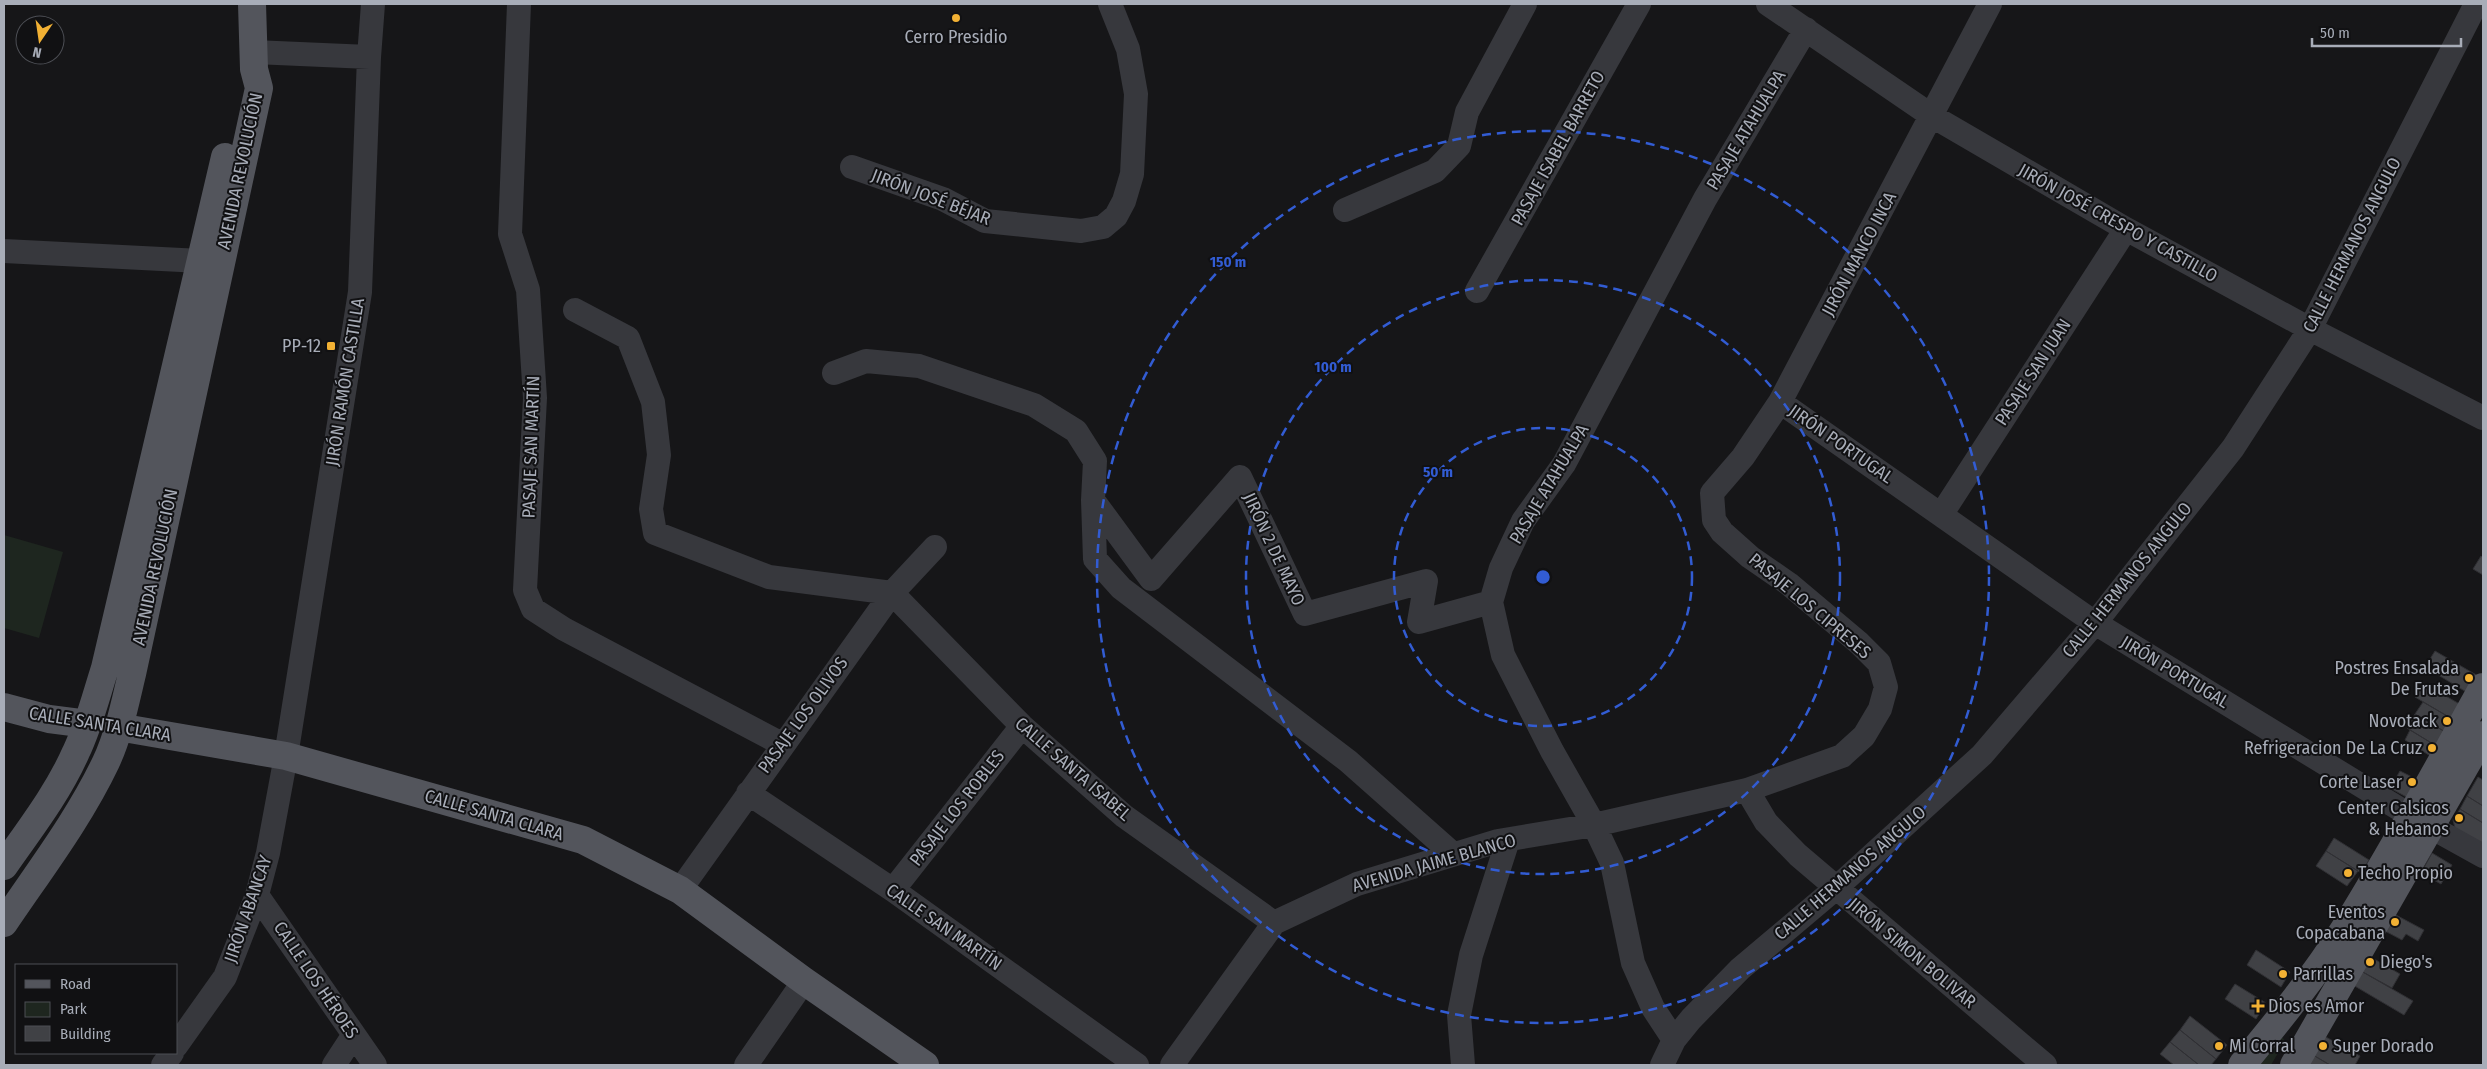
<svg xmlns="http://www.w3.org/2000/svg" width="2487" height="1069" viewBox="0 0 2487 1069" font-family="'Fira Sans Condensed',sans-serif">
<style>
.green{fill:#1e261f}
.building{fill:#404145;stroke:#303034}
.lines{fill:none;stroke-linecap:round;stroke-linejoin:round}
.minor{stroke:#37383d;stroke-width:24}
.major{stroke:#53555c;stroke-width:28}
.ring{fill:none;stroke:#325cd3;stroke-width:2.5;stroke-dasharray:9 6}
.poi-dot{fill:#f2b134;stroke:#111113;stroke-width:2}
.labels{text-anchor:middle;stroke-width:4;stroke-linejoin:round;paint-order:stroke}
.poi-label{font-size:18px;fill:#a8adb8;stroke:#111113;text-anchor:end}
.street-label{font-size:18px;fill:#a8adb8;stroke:#111113}
.centre{fill:#325cd3;stroke:#111113;stroke-width:2.5}
.ring-label{font-size:15px;text-anchor:middle;font-weight:bold;fill:#325cd3;stroke:#111113;stroke-width:4;stroke-linejoin:round;paint-order:stroke}
</style>
<rect width="100%" height="100%" fill="#161618"/>
<!-- green -->
<path class="green" d="M4,535l59,17 -24,86 -35,-10z
M2282,1037l3,4 -14,24h-16z"/>
<!-- building -->
<path class="building" d="M2481,556l2,2v17l-10,-6z
M2435,651l43,25 -10,17 -43,-26z
M2423,683l40,23 -9,14 -39,-23z
M2423,702l31,18 -7,13 -32,-19z
M2415,714l32,19 -9,14 -31,-19z
M2410,730l28,17 -6,10 -27,-17z
M2400,771l20,10 -10,18 -20,-11z
M2478,777l5,3v26l-16,-10z
M2467,796l16,10v17l-23,-14z
M2460,809l23,14v22l-28,-17 -2,-8z
M2334,838l35,22 -8,13 -35,-22z
M2326,851l32,20 -11,15 -31,-20z
M2432,853l20,12 -11,19 -20,-11z
M2394,914l30,16 -6,11 -12,-7 -4,6 -17,-9z
M2256,950l34,22 -9,15 -34,-22z
M2369,956l31,18 -8,14 -31,-17z
M2361,971l52,30 -9,14 -51,-30z
M2235,984l31,19 -10,16 -31,-20z
M2190,1016l37,29 -11,14 -36,-29z
M2180,1030l36,29 -5,6h-12l-29,-23z
M2324,1036l36,20 -5,9h-25l-17,-10z
M2170,1042l29,23h-25l-14,-11z
M2313,1055l17,10h-23z"/>
<g class="lines">
<!-- minor -->
<path class="minor" d="M519,4l-9,230 18,56 7,108 -10,192 8,19 31,20 218,115
M1768,4l164,112 194,113 184,100 173,89
M253,52l116,5
M852,167l91,32 42,22 96,10 22,-4 13,-11 8,-15 8,-27 4,-80 -8,-45 -18,-45
M1345,210l90,-39 24,-25 8,-34 58,-108
M4,251l197,10
M1477,291l162,-287
M575,310l53,28 25,64 6,53 -8,54 4,24 114,44 123,16 130,133 102,90 150,107
M834,373l32,-12 53,5 115,39 42,26 19,30 -2,39 2,59 26,29 227,173 105,93
M1780,402l315,221 316,193 72,40
M1093,500l58,79 89,-102 65,137 121,-33 -7,41 72,-20
M1941,515l185,-286
M1747,790l19,32 32,33 247,210
M748,793l145,97 244,175
M680,890l212,-297 43,-46
M893,890l129,-164
M257,895l118,170
M1674,1040l-21,-32 -20,-45 -21,-100 -18,-38 -42,-74 -49,-96 -12,-53 10,-34 22,-47 41,-57 141,-265 101,-170
M176,1046l49,-69 32,-82 11,-42 18,-97 74,-464 9,-235 4,-53
M163,1065l9,-12
M334,1065l19,-29
M746,1065l58,-84
M1172,1065l102,-142 83,-39 141,-43 96,-16 153,-35 95,-34 22,-20 16,-27 6,-22 -7,-24 -20,-20 -70,-59 -39,-27 -28,-25 -8,-12 -2,-27 31,-36 37,-55 210,-398
M1463,1065l-4,-50 12,-60 37,-115
M1662,1065l12,-25 17,-21 49,-50 96,-81 146,-133 113,-132 138,-175 77,-119 166,-325"/>
<!-- major -->
<path class="major" d="M4,707l45,12 39,5
M118,727l168,29 297,84 97,50 124,91 121,84
M4,866c25,-36 54,-73 72,-114 13,-27 20,-56 29,-84l120,-511
M4,923c35,-52 75,-104 102,-161 13,-28 19,-59 26,-88l127,-586 -5,-19 -2,-65
M2242,1065c36,-44 73,-89 103,-137 49,-79 93,-160 138,-241
M2294,1065l189,-330"/>
</g>
<!-- distance rings -->
<g class="ring">
<circle cx="1543" cy="577" r="149"/>
<circle cx="1543" cy="577" r="297"/>
<circle cx="1543" cy="577" r="446"/>
</g>
<!-- markers -->
<g class="poi-dot">
<circle cx="956" cy="18" r="5"/>
<rect x="326" y="341" width="10" height="10" rx="2.5"/>
<circle cx="2469" cy="678" r="5"/>
<circle cx="2447" cy="721" r="5"/>
<circle cx="2432" cy="748" r="5"/>
<circle cx="2412" cy="782" r="5"/>
<circle cx="2459" cy="818" r="5"/>
<circle cx="2348" cy="873" r="5"/>
<circle cx="2395" cy="922" r="5"/>
<circle cx="2370" cy="962" r="5"/>
<circle cx="2283" cy="974" r="5"/>
<path d="M2255.5 998.5h5v5h5v5h-5v5h-5v-5h-5v-5h5z"/>
<circle cx="2219" cy="1046" r="5"/>
<circle cx="2323" cy="1046" r="5"/>
</g>
<g class="labels">
<!-- poi labels -->
<g class="poi-label">
<text x="956" y="43" text-anchor="middle">Cerro Presidio</text>
<text x="321" y="352">PP-12</text>
<text x="2459" y="674">Postres Ensalada<tspan x="2459" dy="21">De Frutas</tspan></text>
<text x="2437" y="727">Novotack</text>
<text x="2422" y="754">Refrigeracion De La Cruz</text>
<text x="2402" y="788">Corte Laser</text>
<text x="2449" y="814">Center Calsicos<tspan x="2449" dy="21">&amp; Hebanos</tspan></text>
<text x="2358" y="879" text-anchor="start">Techo Propio</text>
<text x="2385" y="918">Eventos<tspan x="2385" dy="21">Copacabana</tspan></text>
<text x="2380" y="968" text-anchor="start">Diego's</text>
<text x="2293" y="980" text-anchor="start">Parrillas</text>
<text x="2268" y="1012" text-anchor="start">Dios es Amor</text>
<text x="2229" y="1052" text-anchor="start">Mi Corral</text>
<text x="2333" y="1052" text-anchor="start">Super Dorado</text>
</g>
<!-- street labels -->
<g class="street-label">
<text transform="translate(1746 130) rotate(-59)" y="6">PASAJE ATAHUALPA</text>
<text transform="translate(1558 148) rotate(-61)" y="6">PASAJE ISABEL BARRETO</text>
<text transform="translate(240 171) rotate(-78)" y="6">AVENIDA REVOLUCIÓN</text>
<text transform="translate(931 197) rotate(21)" y="6">JIRÓN JOSÉ BÉJAR</text>
<text transform="translate(2118 223) rotate(29)" y="6">JIRÓN JOSÉ CRESPO Y CASTILLO</text>
<text transform="translate(2352 245) rotate(-63)" y="6">CALLE HERMANOS ANGULO</text>
<text transform="translate(1859 254) rotate(-62)" y="6">JIRÓN MANCO INCA</text>
<text transform="translate(2033 372) rotate(-57)" y="6">PASAJE SAN JUAN</text>
<text transform="translate(345 382) rotate(-81)" y="6">JIRÓN RAMÓN CASTILLA</text>
<text transform="translate(1841 444) rotate(35)" y="6">JIRÓN PORTUGAL</text>
<text transform="translate(531 447) rotate(-88)" y="6">PASAJE SAN MARTÍN</text>
<text transform="translate(1549 484) rotate(-59)" y="6">PASAJE ATAHUALPA</text>
<text transform="translate(1274 549) rotate(65)" y="6">JIRÓN 2 DE MAYO</text>
<text transform="translate(155 567) rotate(-78)" y="6">AVENIDA REVOLUCIÓN</text>
<text transform="translate(2127 580) rotate(-51)" y="6">CALLE HERMANOS ANGULO</text>
<text transform="translate(1810 606) rotate(40)" y="6">PASAJE LOS CIPRESES</text>
<text transform="translate(2175 672) rotate(31)" y="6">JIRÓN PORTUGAL</text>
<text transform="translate(803 715) rotate(-54)" y="6">PASAJE LOS OLIVOS</text>
<text transform="translate(100 724) rotate(9)" y="6">CALLE SANTA CLARA</text>
<text transform="translate(1073 769) rotate(41)" y="6">CALLE SANTA ISABEL</text>
<text transform="translate(957 808) rotate(-52)" y="6">PASAJE LOS ROBLES</text>
<text transform="translate(494 815) rotate(16)" y="6">CALLE SANTA CLARA</text>
<text transform="translate(1434 863) rotate(-16)" y="6">AVENIDA JAIME BLANCO</text>
<text transform="translate(1850 873) rotate(-41)" y="6">CALLE HERMANOS ANGULO</text>
<text transform="translate(248 909) rotate(-71)" y="6">JIRÓN ABANCAY</text>
<text transform="translate(944 927) rotate(35)" y="6">CALLE SAN MARTÍN</text>
<text transform="translate(1912 953) rotate(40)" y="6">JIRÓN SIMON BOLIVAR</text>
<text transform="translate(316 980) rotate(56)" y="6">CALLE LOS HÉROES</text>
</g>
</g>
<circle cx="1543" cy="577" r="8" class="centre"/>
<g class="ring-label">
<text x="1228" y="267">150 m</text>
<text x="1333" y="372">100 m</text>
<text x="1438" y="477">50 m</text>
</g>
<!-- border -->
<rect width="2487" height="1069" fill="none" stroke="#a8adb8" stroke-width="10"/>
<!-- legend -->
<rect x="15" y="964" width="162" height="90" fill="#111113" stroke="#4d4f55"/>
<rect x="25" y="980" width="25" height="8" fill="#53555c" stroke="#4d4f55"/>
<text x="60" y="989" font-size="15" fill="#a8adb8">Road</text>
<rect x="25" y="1002" width="25" height="15" fill="#1e261f" stroke="#4d4f55"/>
<text x="60" y="1014" font-size="15" fill="#a8adb8">Park</text>
<rect x="25" y="1026" width="25" height="15" fill="#404145" stroke="#4d4f55"/>
<text x="60" y="1039" font-size="15" fill="#a8adb8">Building</text>
<!-- north arrow -->
<g transform="translate(40 40) rotate(193)"><circle r="24" fill="#111113" stroke="#4d4f55"/>
<path d="M0-4L9 19L0 12L-9 19Z" fill="#f2b134"/>
<text y="-8" font-size="14" font-weight="bold" text-anchor="middle" fill="#a8adb8">N</text>
</g>
<!-- scale -->
<path d="M2312 38v8h149v-8" fill="none" stroke="#a8adb8" stroke-width="2.5"/>
<text x="2320" y="38" font-size="15" fill="#a8adb8" stroke="#111113" stroke-width="4" paint-order="stroke">50 m</text>
</svg>
